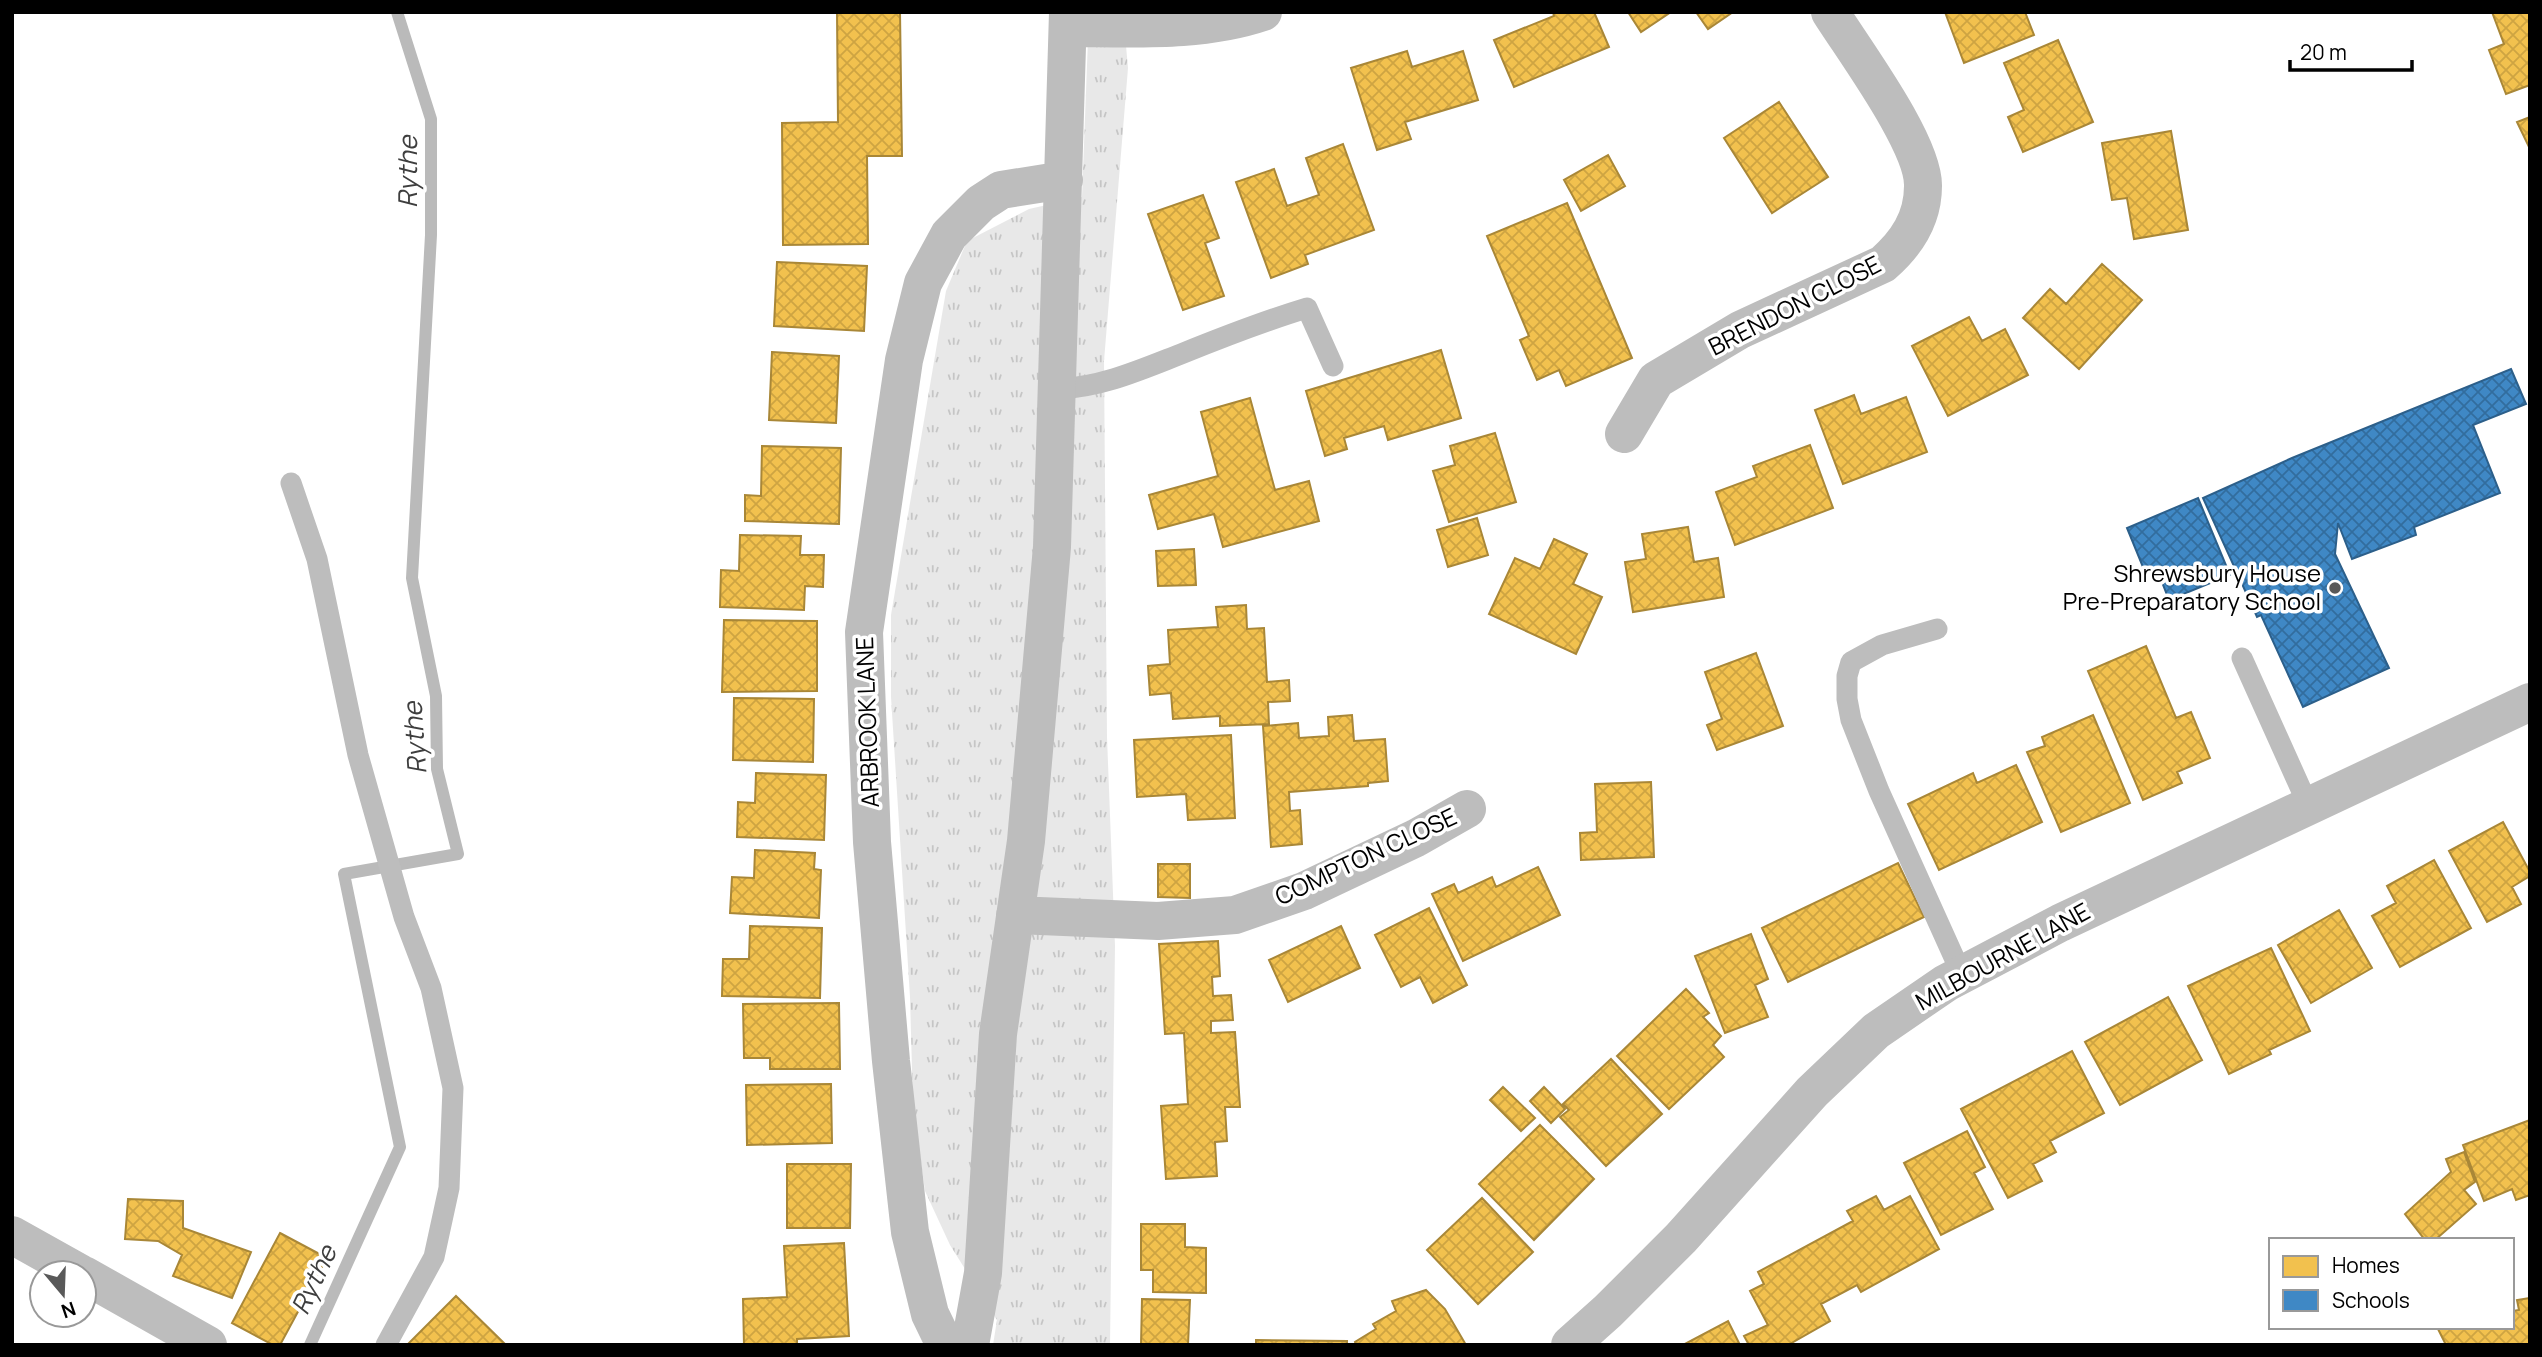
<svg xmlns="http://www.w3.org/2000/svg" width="2542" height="1357" viewBox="0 0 2542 1357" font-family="Manrope,sans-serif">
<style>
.grass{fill:url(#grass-tufts)}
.homes{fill:url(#homes-cross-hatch);stroke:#a98737;stroke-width:2}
.schools{fill:url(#schools-cross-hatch);stroke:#2c5f8a;stroke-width:2}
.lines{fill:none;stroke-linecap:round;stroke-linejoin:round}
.stream{stroke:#bababa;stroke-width:12}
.service{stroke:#bdbdbd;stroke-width:21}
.minor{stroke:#bdbdbd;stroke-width:38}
.tertiary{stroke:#bdbdbd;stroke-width:38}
.poi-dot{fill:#595959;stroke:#fff;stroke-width:2.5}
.labels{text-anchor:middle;stroke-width:7;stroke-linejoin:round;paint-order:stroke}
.street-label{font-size:24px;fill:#000;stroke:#fff}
.poi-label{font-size:24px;fill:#000;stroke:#fff;text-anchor:end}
.water-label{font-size:26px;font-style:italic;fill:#3e3e3e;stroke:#fff}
</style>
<defs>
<pattern id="grass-tufts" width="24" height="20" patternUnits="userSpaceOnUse" patternTransform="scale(1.75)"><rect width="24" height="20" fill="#e8e8e8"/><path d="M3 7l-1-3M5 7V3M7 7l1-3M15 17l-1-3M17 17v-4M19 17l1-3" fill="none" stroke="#c5c5c5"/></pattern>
<pattern id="homes-cross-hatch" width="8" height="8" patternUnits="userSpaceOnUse" patternTransform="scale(1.75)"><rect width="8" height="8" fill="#f2c14e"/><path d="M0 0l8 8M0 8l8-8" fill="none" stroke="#cea442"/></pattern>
<pattern id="schools-cross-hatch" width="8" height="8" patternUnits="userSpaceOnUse" patternTransform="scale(1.75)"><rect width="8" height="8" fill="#3f88c5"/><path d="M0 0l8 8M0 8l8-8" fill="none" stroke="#326d9e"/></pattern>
</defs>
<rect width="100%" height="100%" fill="#fff"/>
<!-- grass -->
<path class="grass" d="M1089,12h34l5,56 -24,293 3,376 8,209 -5,399h-117l4,-25 -47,-75 -25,-54 -12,-86 -3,-108 -19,-300v-82l55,-324 21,-50 62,-32 53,-12z"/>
<!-- homes -->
<path class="homes" d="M837,12h63l2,144h-35l1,88 -85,1 -1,-122 56,-1z
M1553,12h41l15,35 -95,40 -20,-47 60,-24z
M1628,12h43l-30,20z
M1696,12h37l-25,17z
M1945,12h80l9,23 -70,28z
M2492,12h38v73l-24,9 -17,-44 15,-6z
M2058,40l35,82 -70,30 -15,-35 16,-7 -20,-47z
M1407,51l5,16 51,-16 15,49 -73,22 6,17 -34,11 -26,-82z
M1779,102l49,75 -56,36 -48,-75z
M2530,117v32l-13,-27z
M2171,131l17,99 -54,9 -7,-41 -15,2 -10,-57z
M1343,144l31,86 -69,25 3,9 -37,14 -35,-96 38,-13 13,37 32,-11 -13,-37z
M1608,155l17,31 -44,25 -17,-31z
M1203,195l16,43 -14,5 19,53 -41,14 -35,-96z
M1567,203l65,155 -66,28 -7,-16 -22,10 -17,-40 9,-4 -42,-100z
M777,262l90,4 -3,65 -90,-5z
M2102,264l40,36 -63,69 -56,-51 27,-29 16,15z
M1969,317l13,24 23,-12 23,46 -80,41 -36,-70z
M1441,350l20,68 -73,22 -4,-14 -40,12 3,11 -22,7 -19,-65z
M772,352l67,4 -3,67 -67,-3z
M1854,395l7,19 45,-17 21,55 -84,32 -28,-74z
M1250,398l25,92 34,-9 10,40 -96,26 -9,-33 -56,15 -9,-34 69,-19 -17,-64z
M1495,433l21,69 -67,20 -16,-51 22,-6 -5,-19z
M1810,445l23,63 -98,37 -19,-53 41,-15 -4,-11z
M762,446l79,2 -2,76 -94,-3v-26l16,1z
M1477,518l11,37 -40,12 -11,-37z
M1688,527l6,35 24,-4 6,39 -91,15 -8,-50 21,-3 -4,-25z
M740,535l61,1 -1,19h24l-1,32 -18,-1 -1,24 -84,-3 1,-37 18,1z
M1554,539l33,15 -14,30 29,13 -26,57 -87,-40 26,-56 25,11z
M1194,549l2,36 -38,1 -2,-35z
M1246,605l1,24 17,-1 3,54 22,-2 1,21 -22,1 1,22 -49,2v-10l-47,3 -2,-26 -21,2 -2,-29 22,-2 -2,-34 50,-3 -2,-20z
M724,620l93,1v70l-95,1z
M2146,646l30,72 15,-6 19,46 -33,14 5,11 -39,17 -55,-129z
M1756,653l27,73 -66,24 -10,-25 15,-6 -17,-47z
M734,698l80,1 -1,63 -80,-2z
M1352,715l2,26 31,-2 3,42 -20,2v3l-79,6 1,19 10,-1 2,34 -31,3 -8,-121 35,-3 1,15 30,-2 -1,-19z
M2093,715l37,88 -69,29 -34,-80 18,-6 -3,-9z
M1231,735l4,83 -47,2 -2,-26 -49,3 -3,-57z
M2016,765l26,57 -103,48 -31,-66 65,-31 4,10z
M756,773l70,2 -2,65 -87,-3 1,-35 17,1z
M1651,782l3,75 -73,3 -1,-27 17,-1 -2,-48z
M2503,822l27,50v4l-18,11 9,17 -34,18 -38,-71z
M755,850l60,3 -1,16 7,1 -2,48 -89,-5 2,-36 22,1z
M2434,860l37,68 -71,39 -28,-51 24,-13 -9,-17z
M1898,863l26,54 -136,65 -26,-54z
M1158,864h32v34l-32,-1z
M1538,867l22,48 -97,46 -31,-67 22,-10 4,9 34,-16 4,10z
M1429,908l38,77 -34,18 -13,-26 -19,10 -26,-52z
M2339,910l33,58 -61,35 -33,-58z
M750,926l72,2 -2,70 -98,-2 1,-37h26z
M1341,926l19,42 -72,34 -19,-42z
M1751,934l17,45 -13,6 13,32 -43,16 -30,-77z
M1218,941l2,35 -8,1 1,19 18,-1 2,25 -22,1v12l24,-1 5,75h-15l2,34 -12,1 2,34 -51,3 -5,-73 27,-2 -4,-71 -19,1 -6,-90z
M2271,948l39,83 -41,19 2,4 -42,20 -41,-88z
M1686,989l23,24 -6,4 18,19 -8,9 11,12 -55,52 -52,-53z
M2168,997l34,63 -82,45 -35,-63z
M839,1003l1,66h-70v-11h-26l-1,-54z
M2072,1051l32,62 -54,28 6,11 -23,12 9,17 -34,17 -47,-89z
M1611,1059l51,55 -56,52 -46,-49 9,-7 -6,-6z
M831,1084l1,59 -85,2 -1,-60z
M1503,1087l32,31 -14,13 -31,-31z
M1544,1087l21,22 -14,14 -21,-22z
M2530,1120v75l-14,5 -4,-11 -28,12 -21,-56z
M1540,1125l54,54 -60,61 -55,-56z
M1967,1131l18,36 -11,6 19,36 -52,26 -37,-72z
M2464,1152l11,30 -11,8 12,14 -41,36h-10l-20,-26 46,-42 -5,-13z
M787,1164h64l-1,64h-63z
M1876,1196l8,14 26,-14 29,53 -78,43 -4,-7 -36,19 9,17 -42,24h-39l-5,-9 24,-11 -18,-34 14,-7 -6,-12 95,-51 -6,-10z
M1482,1198l51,54 -55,52 -51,-54z
M128,1199l55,2v27l68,24 -19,46 -59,-22 9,-21 -24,-14 -33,-2z
M1141,1224h44v23l21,1v45l-53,-1v-22h-12z
M280,1233l47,25 -47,87h-7l-41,-22z
M844,1243l5,93 -52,3v6h-53l-1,-46 44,-2 -3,-51z
M1426,1290l19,19 21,36h-110l-1,-3 21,-13 -3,-5 23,-13 -4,-10z
M456,1296l50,49h-99z
M2530,1298v47h-84l-9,-18h75v-16l7,-1 -2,-10z
M1142,1299l48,1 -2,45h-47z
M1728,1321l12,24h-57z
M1256,1340l91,1v4h-91z"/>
<!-- schools -->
<path class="schools" d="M2511,369l15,35 -53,21 27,68 -86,34 2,8 -64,24 -14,-36 -3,31 54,114 -86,39 -42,-92 -4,2 -54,-119 89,-40z
M2198,498l32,77 -61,25 -11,-28 -11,5 -20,-49z"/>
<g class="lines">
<!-- stream -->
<path class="stream" d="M310,1345l90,-198 -56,-273 114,-20 -21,-85 -1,-73 -24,-118 19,-343v-116l-34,-107"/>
<!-- service -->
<path class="service" d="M1058,389c44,-2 82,-19 123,-35 42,-17 83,-33 126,-46l26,58
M291,483l26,76 41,196 46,162 27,71 22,100 -4,100 -15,69 -48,88
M1937,629l-55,16 -31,17 -4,14v23l4,21 28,71 83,184
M2242,658l67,149"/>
<!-- minor -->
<path class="minor" d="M1068,28c65,0 133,5 195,-16
M1624,434l32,-54 84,-50 143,-66c24,-21 40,-45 40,-78 1,-42 -69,-136 -93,-174
M1015,915l143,6 77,-6 69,-24 112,-53 51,-29
M945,1345l-15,-31 -20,-82 -19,-171 -19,-219 -8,-210 40,-272 19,-77 26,-48 32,-32 20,-13 63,-10
M970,1345l13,-72 15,-239 28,-193 26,-294 16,-535"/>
<!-- tertiary -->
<path class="tertiary" d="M12,1235l68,38
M84,1275l124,70
M1570,1345l38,-34 73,-73 131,-146 64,-61 70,-48 114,-60 470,-221"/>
</g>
<!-- markers -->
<circle class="poi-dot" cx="2335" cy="588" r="7"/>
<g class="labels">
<!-- street labels -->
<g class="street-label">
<text transform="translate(1795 306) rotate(-27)" y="8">BRENDON CLOSE</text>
<text transform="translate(868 722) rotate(-92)" y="8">ARBROOK LANE</text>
<text transform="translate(1366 857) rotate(-25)" y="8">COMPTON CLOSE</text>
<text transform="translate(2003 957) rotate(-29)" y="8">MILBOURNE LANE</text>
</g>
<!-- poi labels -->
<g class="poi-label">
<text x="2321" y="582">Shrewsbury House<tspan x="2321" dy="28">Pre-Preparatory School</tspan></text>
</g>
<!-- water labels -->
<g class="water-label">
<text transform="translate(408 172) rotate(-90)" y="9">Rythe</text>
<text transform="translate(415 738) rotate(-94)" y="9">Rythe</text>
<text transform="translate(314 1280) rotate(-65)" y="9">Rythe</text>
</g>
</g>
<!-- border -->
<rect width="2542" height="1357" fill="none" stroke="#000000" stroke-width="28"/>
<!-- legend -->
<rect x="2269" y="1238" width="245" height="91" fill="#ffffff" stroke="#999999" stroke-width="2"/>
<rect x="2283" y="1256" width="35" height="21" fill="#f2c14e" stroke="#999999" stroke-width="2"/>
<text x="2332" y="1273" font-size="21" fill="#000000">Homes</text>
<rect x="2283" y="1290" width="35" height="21" fill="#3f88c5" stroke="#999999" stroke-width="2"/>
<text x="2332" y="1308" font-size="21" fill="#000000">Schools</text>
<!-- north arrow -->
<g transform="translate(63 1294) rotate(161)"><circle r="33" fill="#ffffff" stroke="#999999" stroke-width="2"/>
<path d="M0-5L12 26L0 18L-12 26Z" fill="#595959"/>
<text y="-10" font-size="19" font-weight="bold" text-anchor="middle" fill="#000000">N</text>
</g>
<!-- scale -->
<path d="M2290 60v10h122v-10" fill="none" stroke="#000000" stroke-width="3.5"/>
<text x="2300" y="60" font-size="21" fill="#000000" stroke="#ffffff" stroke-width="5" paint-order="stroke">20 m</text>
</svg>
